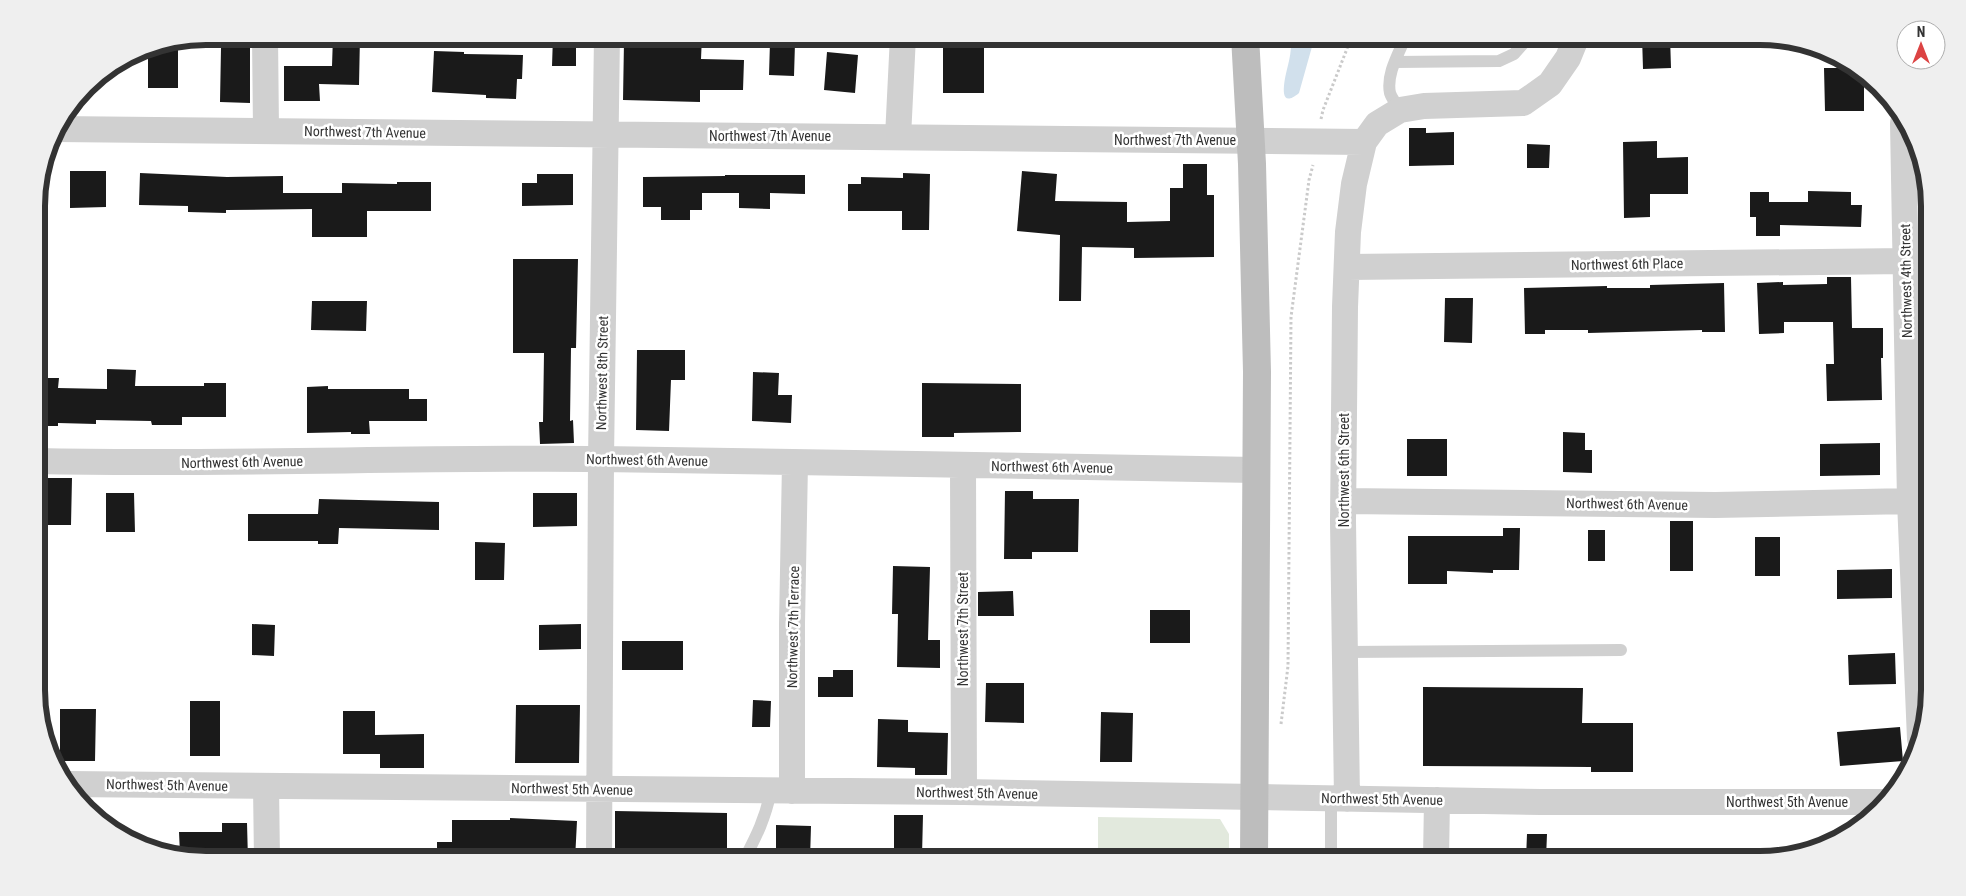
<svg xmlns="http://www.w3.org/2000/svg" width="1966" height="896" font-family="'Roboto Condensed',sans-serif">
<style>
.green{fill:#e2e9dd}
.water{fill:#d1e0ec}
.building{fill:#1a1a1a}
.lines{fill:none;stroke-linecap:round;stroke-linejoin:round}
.path{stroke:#cacaca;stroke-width:3;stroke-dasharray:2.5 2.5;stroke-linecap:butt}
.lane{stroke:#d0d0d0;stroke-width:12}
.street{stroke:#d0d0d0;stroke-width:26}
.secondary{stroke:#bdbdbd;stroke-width:28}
.labels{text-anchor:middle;stroke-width:5;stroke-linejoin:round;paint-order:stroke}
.street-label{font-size:14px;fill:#333;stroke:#fff}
.rim{fill:none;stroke:#333;stroke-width:6}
</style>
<rect width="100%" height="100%" fill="#fff"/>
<path class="green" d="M 1098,817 L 1220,819 L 1229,834 L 1229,860 L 1098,860 Z"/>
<path class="water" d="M 1292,36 L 1315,36 L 1299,93 C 1274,114 1287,70 1289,61 C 1291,53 1291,44 1292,36 Z"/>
<path class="building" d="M 333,36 L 360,36 L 359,85 L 319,84 L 320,101 L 284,101 L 284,66 L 332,66 Z
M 553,36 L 576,36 L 576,66 L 552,66 Z
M 673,36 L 702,36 L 701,59 L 744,60 L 743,90 L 700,90 L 700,102 L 623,100 L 624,41 L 673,42 Z
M 943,36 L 984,36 L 984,93 L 943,93 Z
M 1642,36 L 1670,36 L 1671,68 L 1643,69 Z
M 178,42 L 178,88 L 148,88 L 148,48 Z
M 770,42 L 795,43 L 794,76 L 769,75 Z
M 221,48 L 250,48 L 250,103 L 220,102 Z
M 434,51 L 464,52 L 464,54 L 523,55 L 522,79 L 517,79 L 516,99 L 486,98 L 486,95 L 432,92 Z
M 827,52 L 858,55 L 855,93 L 824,90 Z
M 1824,68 L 1850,68 L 1864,79 L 1864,111 L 1825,111 Z
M 1409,128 L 1426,128 L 1426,133 L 1454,132 L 1454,165 L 1409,166 Z
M 1657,141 L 1657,158 L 1688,157 L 1688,194 L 1650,194 L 1650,217 L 1624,218 L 1623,142 Z
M 1527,144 L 1550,145 L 1549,168 L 1527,168 Z
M 1183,164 L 1207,164 L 1207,195 L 1214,195 L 1214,257 L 1134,258 L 1134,248 L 1082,247 L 1081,301 L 1059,301 L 1060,235 L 1017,231 L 1022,171 L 1057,174 L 1055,201 L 1127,202 L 1127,222 L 1170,221 L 1170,188 L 1183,188 Z
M 70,171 L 106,171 L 106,207 L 70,208 Z
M 140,173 L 227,177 L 283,176 L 283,193 L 342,193 L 342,183 L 397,184 L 397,182 L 431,182 L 431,211 L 367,211 L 367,237 L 312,237 L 312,209 L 226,210 L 226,213 L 188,212 L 188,206 L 139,205 Z
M 903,173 L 930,174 L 929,230 L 902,230 L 902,211 L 848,211 L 848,184 L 861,184 L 861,177 L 903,178 Z
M 537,174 L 573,174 L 573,205 L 522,206 L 522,183 L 537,183 Z
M 725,175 L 805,175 L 805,194 L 770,193 L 770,209 L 739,208 L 739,193 L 702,193 L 702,210 L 690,210 L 690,220 L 661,220 L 661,207 L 643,207 L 643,177 L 725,176 Z
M 1808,191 L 1851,192 L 1851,205 L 1862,205 L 1861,227 L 1780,225 L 1780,236 L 1756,236 L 1756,217 L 1750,217 L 1750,192 L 1769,192 L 1769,202 L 1808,202 Z
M 513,259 L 578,259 L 576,348 L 571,348 L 570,421 L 573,420 L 574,443 L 540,444 L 539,422 L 543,422 L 544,353 L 513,353 Z
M 1827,277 L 1851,277 L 1852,328 L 1883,328 L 1883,358 L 1881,358 L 1882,400 L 1827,401 L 1826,364 L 1834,364 L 1833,322 L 1784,322 L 1784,333 L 1759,334 L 1757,283 L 1783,282 L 1783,285 L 1827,284 Z
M 1724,283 L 1725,332 L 1702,332 L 1702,330 L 1588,333 L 1588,330 L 1545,330 L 1545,334 L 1525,334 L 1524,288 L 1607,286 L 1607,288 L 1650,288 L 1650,285 Z
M 1445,298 L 1473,298 L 1472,343 L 1444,342 Z
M 312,301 L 367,301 L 366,331 L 311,330 Z
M 637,350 L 685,350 L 685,380 L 671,380 L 669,431 L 636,430 Z
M 107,369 L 136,370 L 135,386 L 204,386 L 204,383 L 226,383 L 226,417 L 182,417 L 182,425 L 152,425 L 151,421 L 96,420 L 96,424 L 58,423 L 58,426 L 37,426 L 37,378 L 59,378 L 58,388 L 107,389 Z
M 753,372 L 779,373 L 778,395 L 792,395 L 791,423 L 752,421 Z
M 922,383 L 1021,384 L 1021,432 L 954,433 L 954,437 L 922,437 Z
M 328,386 L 328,389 L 409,389 L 409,399 L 427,399 L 427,421 L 369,421 L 370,434 L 351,434 L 351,432 L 307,433 L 307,387 Z
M 1563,432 L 1585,433 L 1585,450 L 1592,450 L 1592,473 L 1563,472 Z
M 1407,439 L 1447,439 L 1447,476 L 1407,476 Z
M 1880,443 L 1880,475 L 1820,476 L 1820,444 Z
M 43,478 L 72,478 L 71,525 L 42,525 Z
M 1005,491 L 1033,491 L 1033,499 L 1079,499 L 1078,552 L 1032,552 L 1032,559 L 1004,559 Z
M 106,493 L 134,493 L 135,532 L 106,532 Z
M 533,493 L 577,493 L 577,526 L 533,527 Z
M 319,499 L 439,502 L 439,530 L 339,528 L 338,544 L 318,544 L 318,541 L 248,541 L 248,514 L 318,514 Z
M 1670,521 L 1693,521 L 1693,571 L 1670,571 Z
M 1503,528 L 1520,528 L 1519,570 L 1493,570 L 1493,573 L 1447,571 L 1447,584 L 1408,584 L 1408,536 L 1503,536 Z
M 1588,530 L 1605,530 L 1605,561 L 1588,561 Z
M 1755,537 L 1780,537 L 1780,576 L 1755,576 Z
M 475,542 L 505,543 L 504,580 L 475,580 Z
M 893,566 L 930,567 L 928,640 L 940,640 L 940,668 L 897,667 L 898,614 L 892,614 Z
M 1892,569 L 1892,598 L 1837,599 L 1837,570 Z
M 1013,591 L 1014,616 L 978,616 L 978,592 Z
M 1150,610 L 1190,610 L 1190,643 L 1150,643 Z
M 252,624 L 275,625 L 274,656 L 252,655 Z
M 581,624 L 581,649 L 539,650 L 539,625 Z
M 622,641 L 683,641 L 683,670 L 622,670 Z
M 1895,653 L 1896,684 L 1849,685 L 1848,655 Z
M 833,670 L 853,670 L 853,697 L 818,697 L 818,677 L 833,677 Z
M 986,683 L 1024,683 L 1024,723 L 985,722 Z
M 1423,687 L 1583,688 L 1582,723 L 1633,723 L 1633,772 L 1591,772 L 1591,767 L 1423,766 Z
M 753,700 L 771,701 L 770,727 L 752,727 Z
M 190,701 L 220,701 L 220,756 L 190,756 Z
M 516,705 L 580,705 L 579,763 L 515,763 Z
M 60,709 L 96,709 L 95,761 L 60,761 Z
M 343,711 L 375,711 L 375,735 L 424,734 L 424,768 L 380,768 L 380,754 L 343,754 Z
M 1101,712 L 1133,713 L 1132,762 L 1100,762 Z
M 878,719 L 908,720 L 908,732 L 948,733 L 947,775 L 915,775 L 915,768 L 877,767 Z
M 1900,727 L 1903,761 L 1840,766 L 1837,732 Z
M 615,811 L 727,813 L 727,857 L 706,857 L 706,860 L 615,860 Z
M 894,815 L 923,815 L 922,856 L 894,856 Z
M 510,818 L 577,821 L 575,860 L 484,858 L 484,860 L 437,860 L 437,842 L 452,842 L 452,820 L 510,820 Z
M 222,823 L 247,823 L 248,860 L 206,860 L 180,854 L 179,832 L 222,832 Z
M 776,825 L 811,826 L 810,860 L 776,860 Z
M 1527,834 L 1547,834 L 1546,859 L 1526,859 Z"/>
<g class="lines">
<path class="path" d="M 1321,119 L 1323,110 L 1352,36
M 1281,724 L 1288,666 L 1291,317 L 1309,180 L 1313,165"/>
<path class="lane" d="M 1395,62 L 1499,61 L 1514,54 L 1530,36
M 1400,110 C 1397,105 1392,99 1390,93 C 1386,74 1399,53 1406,36
M 1345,652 L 1621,650
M 1331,859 L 1331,799
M 744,860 C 757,835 765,819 771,791"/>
<path class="street" d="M 265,36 L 266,130
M 1903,123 L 1910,501 L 1920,739
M 56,129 L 1364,142
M 898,137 L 903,36
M 1348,267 L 1906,261
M 37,461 C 225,465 413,457 601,459 C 819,461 1038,467 1256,470
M 963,465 L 964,792
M 1344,501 L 1715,505 L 1910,501
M 67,784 L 964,792 L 1541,802 L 1887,802
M 266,786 L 267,860
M 792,791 L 792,624 L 795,463
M 1347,799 L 1343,521 L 1345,307 L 1348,232 L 1354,184 L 1364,142 L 1377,124 L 1400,110 L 1424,106 L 1523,103 L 1550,84 L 1568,58 L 1577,36
M 1436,859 L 1437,800
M 599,860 L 601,459 L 607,36"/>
<path class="secondary" d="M 1245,36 L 1252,164 L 1257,372 L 1254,860"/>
</g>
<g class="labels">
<g class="street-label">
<text transform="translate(365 132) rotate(1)" y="5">Northwest 7th Avenue</text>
<text x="770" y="141">Northwest 7th Avenue</text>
<text x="1175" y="145">Northwest 7th Avenue</text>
<text transform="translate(1627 264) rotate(-1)" y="5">Northwest 6th Place</text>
<text transform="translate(1906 281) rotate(-91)" y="5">Northwest 4th Street</text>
<text transform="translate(602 373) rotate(-89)" y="5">Northwest 8th Street</text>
<text transform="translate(647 460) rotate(1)" y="5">Northwest 6th Avenue</text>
<text transform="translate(242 462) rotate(-1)" y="5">Northwest 6th Avenue</text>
<text transform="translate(1052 467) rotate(1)" y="5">Northwest 6th Avenue</text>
<text transform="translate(1344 470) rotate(-90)" y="5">Northwest 6th Street</text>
<text transform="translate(1627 504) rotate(1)" y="5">Northwest 6th Avenue</text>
<text transform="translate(793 627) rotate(-89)" y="5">Northwest 7th Terrace</text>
<text transform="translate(963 629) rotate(-90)" y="5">Northwest 7th Street</text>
<text transform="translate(167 785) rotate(1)" y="5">Northwest 5th Avenue</text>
<text transform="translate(572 789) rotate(1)" y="5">Northwest 5th Avenue</text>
<text transform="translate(977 793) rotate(1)" y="5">Northwest 5th Avenue</text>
<text transform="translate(1382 799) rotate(1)" y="5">Northwest 5th Avenue</text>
<text x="1787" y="807">Northwest 5th Avenue</text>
</g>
</g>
<path d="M0 0H1966V896H0ZM206 45H1760A161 161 0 0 1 1921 206V690A161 161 0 0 1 1760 851H206A161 161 0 0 1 45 690V206A161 161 0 0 1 206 45Z" fill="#efefef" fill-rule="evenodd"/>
<path class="rim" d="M206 45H1760A161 161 0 0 1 1921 206V690A161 161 0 0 1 1760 851H206A161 161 0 0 1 45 690V206A161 161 0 0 1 206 45Z"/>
<g transform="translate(1921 45)"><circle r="24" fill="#ffffff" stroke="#adadad"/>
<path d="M0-4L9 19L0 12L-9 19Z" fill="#dc4343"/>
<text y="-8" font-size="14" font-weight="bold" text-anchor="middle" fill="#333333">N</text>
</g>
</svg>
